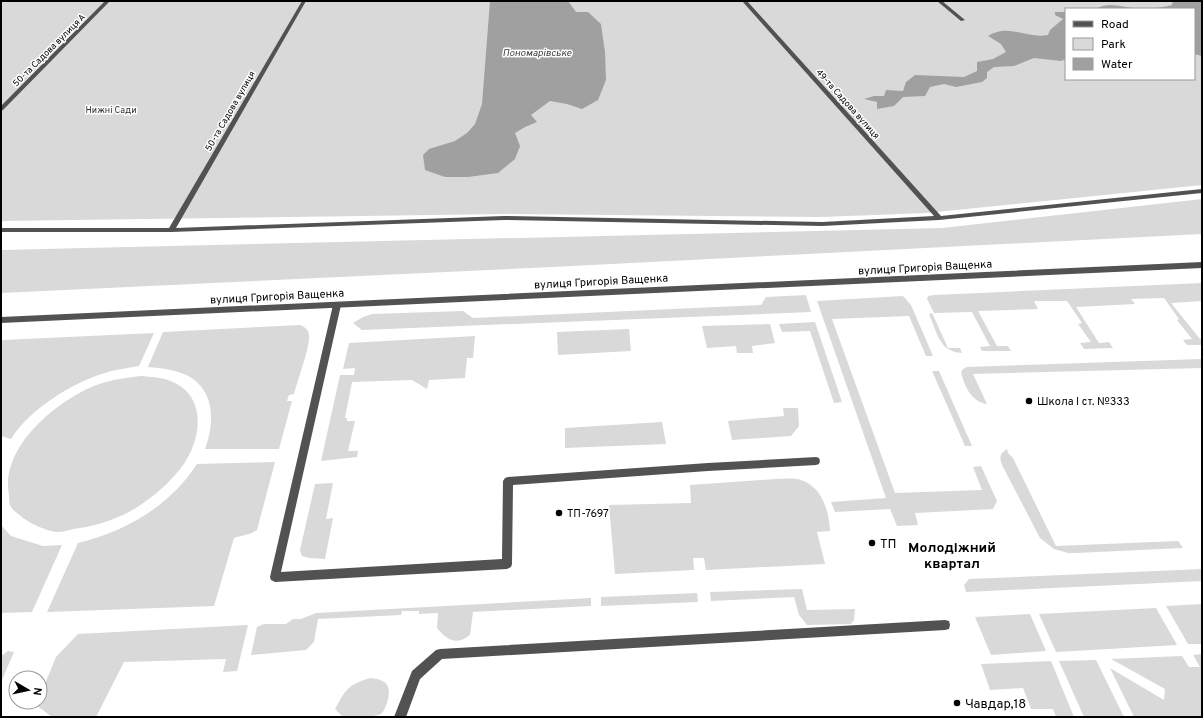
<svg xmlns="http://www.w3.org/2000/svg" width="1203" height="718" font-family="Overpass,sans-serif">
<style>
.green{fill:#d9d9d9;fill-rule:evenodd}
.water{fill:#a0a0a0}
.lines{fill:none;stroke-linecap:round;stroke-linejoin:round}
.service{fill:#525252;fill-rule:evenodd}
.minor{fill:#525252;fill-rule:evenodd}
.poi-dot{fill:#000;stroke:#fff;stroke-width:1.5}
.labels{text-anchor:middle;stroke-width:3;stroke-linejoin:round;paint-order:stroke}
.far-street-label{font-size:9px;fill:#000;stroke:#fff}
.far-park-label{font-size:9px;fill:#303030;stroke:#fff}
.far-water-label{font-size:10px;font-style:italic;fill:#414141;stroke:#fff}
.street-label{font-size:11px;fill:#000;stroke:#fff}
.poi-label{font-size:11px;fill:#000;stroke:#fff;text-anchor:start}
.near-poi-label{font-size:13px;fill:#000;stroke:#fff;text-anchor:start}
.near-neighbourhood-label{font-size:14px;font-weight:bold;fill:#000;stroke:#fff}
</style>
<rect width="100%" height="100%" fill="#fff"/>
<path class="green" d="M 1,1 L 1202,1 L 1202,185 L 927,213 L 821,217 L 505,214 L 1,221 ZM 1066,9 L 1194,9 L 1194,79 L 1066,79 Z
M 1202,199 L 1202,234 L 552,267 L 1,293 L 1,250 L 942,228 Z
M 1202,283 L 1202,301 L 1171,303 L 1200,339 L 1202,339 L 1202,345 L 1187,345 L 1183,340 L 1192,339 L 1177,320 L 1179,319 L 1164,298 L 1131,299 L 1135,304 L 1076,307 L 1099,343 L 1109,342 L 1113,348 L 1084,349 L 1080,343 L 1091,342 L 1078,324 L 1082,323 L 1067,301 L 1034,301 L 1038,309 L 978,311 L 997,346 L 1008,346 L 1011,351 L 982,351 L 980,347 L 990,346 L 972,312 L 934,313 L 927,299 L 928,296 L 934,295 Z
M 806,295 L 811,312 L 362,330 L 353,323 L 363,317 L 372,314 L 463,311 L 473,318 L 761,305 L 766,297 Z
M 903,296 L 911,305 L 933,356 L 926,356 L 909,316 L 832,319 L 895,493 L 982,490 L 973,467 L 981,466 L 997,501 L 993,509 L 915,513 L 918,525 L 897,526 L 890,509 L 835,512 L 831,502 L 886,498 L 817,301 Z
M 932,313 L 948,348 L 960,348 L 962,353 C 939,352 937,332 929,314 Z
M 815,322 L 842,402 L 834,403 L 810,331 L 782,332 L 779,324 Z
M 770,324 L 775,343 L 752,346 L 753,353 L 737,353 L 736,346 L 707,348 L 702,326 Z
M 300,325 C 305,327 309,330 309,336 C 310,347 297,382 294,394 L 289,395 L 287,401 L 292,401 L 279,449 L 205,449 C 214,425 216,393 190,377 C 178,370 162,368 148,367 L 163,332 Z
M 629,329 L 631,351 L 558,355 L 557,332 Z
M 154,333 L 139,366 C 129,368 118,369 108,372 C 75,381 29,409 11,439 L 1,436 L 1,343 L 3,340 Z
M 475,336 L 473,358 L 467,358 L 465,378 L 429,380 L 427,389 L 412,380 L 352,382 L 345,418 L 347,418 L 347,421 L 355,421 L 348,451 L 358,451 L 357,457 L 321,461 L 340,375 L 354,375 L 355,368 L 343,369 L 349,343 Z
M 1202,359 L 1202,368 L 973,374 L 987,404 C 971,402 964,385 961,372 L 963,369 L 967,367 Z
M 932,371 L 939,371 L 972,446 L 965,446 Z
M 141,376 C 150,377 160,377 168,380 C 212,395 201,448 175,475 C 162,490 143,505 125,514 C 108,522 91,527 73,529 C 68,530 63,532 58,532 C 48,532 29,523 22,517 C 19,514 13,511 11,507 C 9,504 9,498 9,495 C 0,448 55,402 94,386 C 108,380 125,378 141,376 Z
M 783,408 L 798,408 L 799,426 L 791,436 L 732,440 L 728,421 L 784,416 Z
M 662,422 L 666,444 L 565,448 L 565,428 Z
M 1007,449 L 1008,453 L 1013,458 L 1056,546 L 1178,541 L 1183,548 L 1076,553 L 1068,553 L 1054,549 L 1040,538 L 1002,465 C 999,456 1000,454 1007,449 Z
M 275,462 L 257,530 L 252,533 L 234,538 L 214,606 L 47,612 L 78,543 C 126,531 169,507 197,464 Z
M 775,479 C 782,479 790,478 797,479 C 821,484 829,509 830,531 L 817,532 L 825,564 L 706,570 L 704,558 L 693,558 L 694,570 L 615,574 L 609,505 L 691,503 L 690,485 Z
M 333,483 L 326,519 L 333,518 L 325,559 L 309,558 L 302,556 L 300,550 L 315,484 Z
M 1,525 L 11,536 L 43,546 L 62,545 L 32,612 L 1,613 Z
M 1202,569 L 1202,581 L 966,592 L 964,585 L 969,579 Z
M 802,589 L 807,610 L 855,609 L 854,620 L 851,624 L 807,625 L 799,615 L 794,597 L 711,601 L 710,592 Z
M 697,593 L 698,602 L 601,606 L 601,597 Z
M 591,598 L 591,606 L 473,612 L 470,635 C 456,646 447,640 437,628 L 438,613 L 419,614 L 419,611 L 402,611 L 401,615 L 318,619 L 314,642 L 306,650 L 251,655 L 257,627 L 264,624 L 286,624 L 293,619 L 301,619 L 316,613 Z
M 1202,604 L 1202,644 L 1188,644 L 1166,606 Z
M 1156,608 L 1177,645 L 1056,652 L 1039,614 Z
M 1030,614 L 1046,651 L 991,655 L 975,617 Z
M 248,625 L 237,671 L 223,672 L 226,659 L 124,662 L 96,717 L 52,717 L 36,705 L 38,702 L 40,702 L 40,696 L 56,657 L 78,634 Z
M 8,651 L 14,652 L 1,682 L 1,656 Z
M 1202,654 L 1202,717 L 1134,717 L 1110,668 L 1164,700 L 1165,689 L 1111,659 L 1182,656 L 1189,667 L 1200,667 L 1193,655 Z
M 1096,660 L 1124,717 L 1084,717 L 1059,661 Z
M 1051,661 L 1074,717 L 1056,717 L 1053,709 L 1031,709 L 1023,688 L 990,690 L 981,664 Z
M 370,678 C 387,679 392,686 387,703 C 386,706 384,711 381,714 C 371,718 354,717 343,717 L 335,709 C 346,689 348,685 370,678 Z"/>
<path class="water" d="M 490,1 L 568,1 L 576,12 L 588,12 L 601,24 L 605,52 L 606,80 L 598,100 L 582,109 L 567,104 L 550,101 L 531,115 L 537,122 L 525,127 L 515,133 L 520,146 L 515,159 L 498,173 L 468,177 L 445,177 L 425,170 L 423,155 L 429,149 L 455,141 L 467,133 L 475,124 L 482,104 Z
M 1173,1 L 1202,1 L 1202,56 L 1194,54 L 1194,9 L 1099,9 L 1097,8 C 1111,1 1123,8 1138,8 C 1149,9 1162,8 1172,5 Z
M 1055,12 L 1066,12 L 1066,59 L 1061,61 L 1034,58 L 1014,66 L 994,67 L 987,72 L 987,78 L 982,82 L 956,87 L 944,84 L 930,87 L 925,96 L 903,97 L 894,106 L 877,109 L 877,102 L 864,99 L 874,96 L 884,96 L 886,90 L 903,91 L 906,82 L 915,75 L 964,77 L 977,71 L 977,62 L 993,59 L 1006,52 L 1001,44 L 988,36 C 1008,23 1027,39 1048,35 L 1050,30 L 1063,19 L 1055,15 Z"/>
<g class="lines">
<path class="service" d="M 337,302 L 341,305 L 281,572 L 502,559 L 503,481 L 505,478 L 508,477 L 708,463 L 816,457 L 819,458 L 820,461 L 819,464 L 816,465 L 708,471 L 513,485 L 512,564 L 511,567 L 507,569 L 275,582 L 271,580 L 270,577 L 333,305 Z
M 945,620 L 949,621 L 950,625 L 949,629 L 945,630 L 442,659 L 420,679 L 406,717 L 394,717 L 412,671 L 436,650 L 440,649 Z"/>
<path class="minor" d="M 105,1 L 110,1 L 3,110 L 1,111 L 1,106 Z
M 302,1 L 306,1 L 176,228 L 504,216 L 822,222 L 934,216 L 742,1 L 747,1 L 941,216 L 1202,189 L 1202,193 L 939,220 L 822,226 L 504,220 L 171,232 L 1,232 L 1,228 L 169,228 Z
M 937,1 L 942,1 L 965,20 L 961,21 Z
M 1202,262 L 1202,268 L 1,323 L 1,317 Z"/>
</g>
<g class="poi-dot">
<circle cx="1029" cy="401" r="4"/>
<circle cx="559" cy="513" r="4"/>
<circle cx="872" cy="543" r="4"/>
<circle cx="957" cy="703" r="4"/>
</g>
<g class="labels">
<g class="far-street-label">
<text transform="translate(49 50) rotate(-45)" y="3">50-та Садова вулиця А</text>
<text transform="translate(848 104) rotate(48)" y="3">49-та Садова вулиця</text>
<text transform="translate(230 111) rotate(-60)" y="3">50-та Садова вулиця</text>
</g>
<g class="far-park-label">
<text x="111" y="113">Нижні Сади</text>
</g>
<g class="far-water-label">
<text x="537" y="56">Пономарівське</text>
</g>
<g class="street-label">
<text transform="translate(925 267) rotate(-3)" y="4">вулиця Григорія Ващенка</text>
<text transform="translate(601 281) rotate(-3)" y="4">вулиця Григорія Ващенка</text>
<text transform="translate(277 296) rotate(-3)" y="4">вулиця Григорія Ващенка</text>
</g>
<g class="poi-label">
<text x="1037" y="405">Школа І ст. №333</text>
<text x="567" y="517">ТП-7697</text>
</g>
<g class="near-poi-label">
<text x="880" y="548">ТП</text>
<text x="965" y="708">Чавдар,18</text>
</g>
<g class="near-neighbourhood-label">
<text x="952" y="552">Молодіжний<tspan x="952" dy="16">квартал</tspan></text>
</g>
</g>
<rect width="1203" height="718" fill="none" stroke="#000000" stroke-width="4"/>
<rect x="1065" y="8" width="130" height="72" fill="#ffffff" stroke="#999999"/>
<rect x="1073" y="21" width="20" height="6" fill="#525252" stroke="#999999"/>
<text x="1101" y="28" font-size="12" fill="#000000">Road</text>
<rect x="1073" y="38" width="20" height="12" fill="#d9d9d9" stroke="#999999"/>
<text x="1101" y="48" font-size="12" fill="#000000">Park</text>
<rect x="1073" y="58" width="20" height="12" fill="#a0a0a0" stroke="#999999"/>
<text x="1101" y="68" font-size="12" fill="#000000">Water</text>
<g transform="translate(28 690) rotate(99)"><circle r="19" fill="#ffffff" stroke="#999999"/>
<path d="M0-3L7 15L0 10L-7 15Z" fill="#000000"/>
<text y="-6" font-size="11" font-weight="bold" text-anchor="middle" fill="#000000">N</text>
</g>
</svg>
